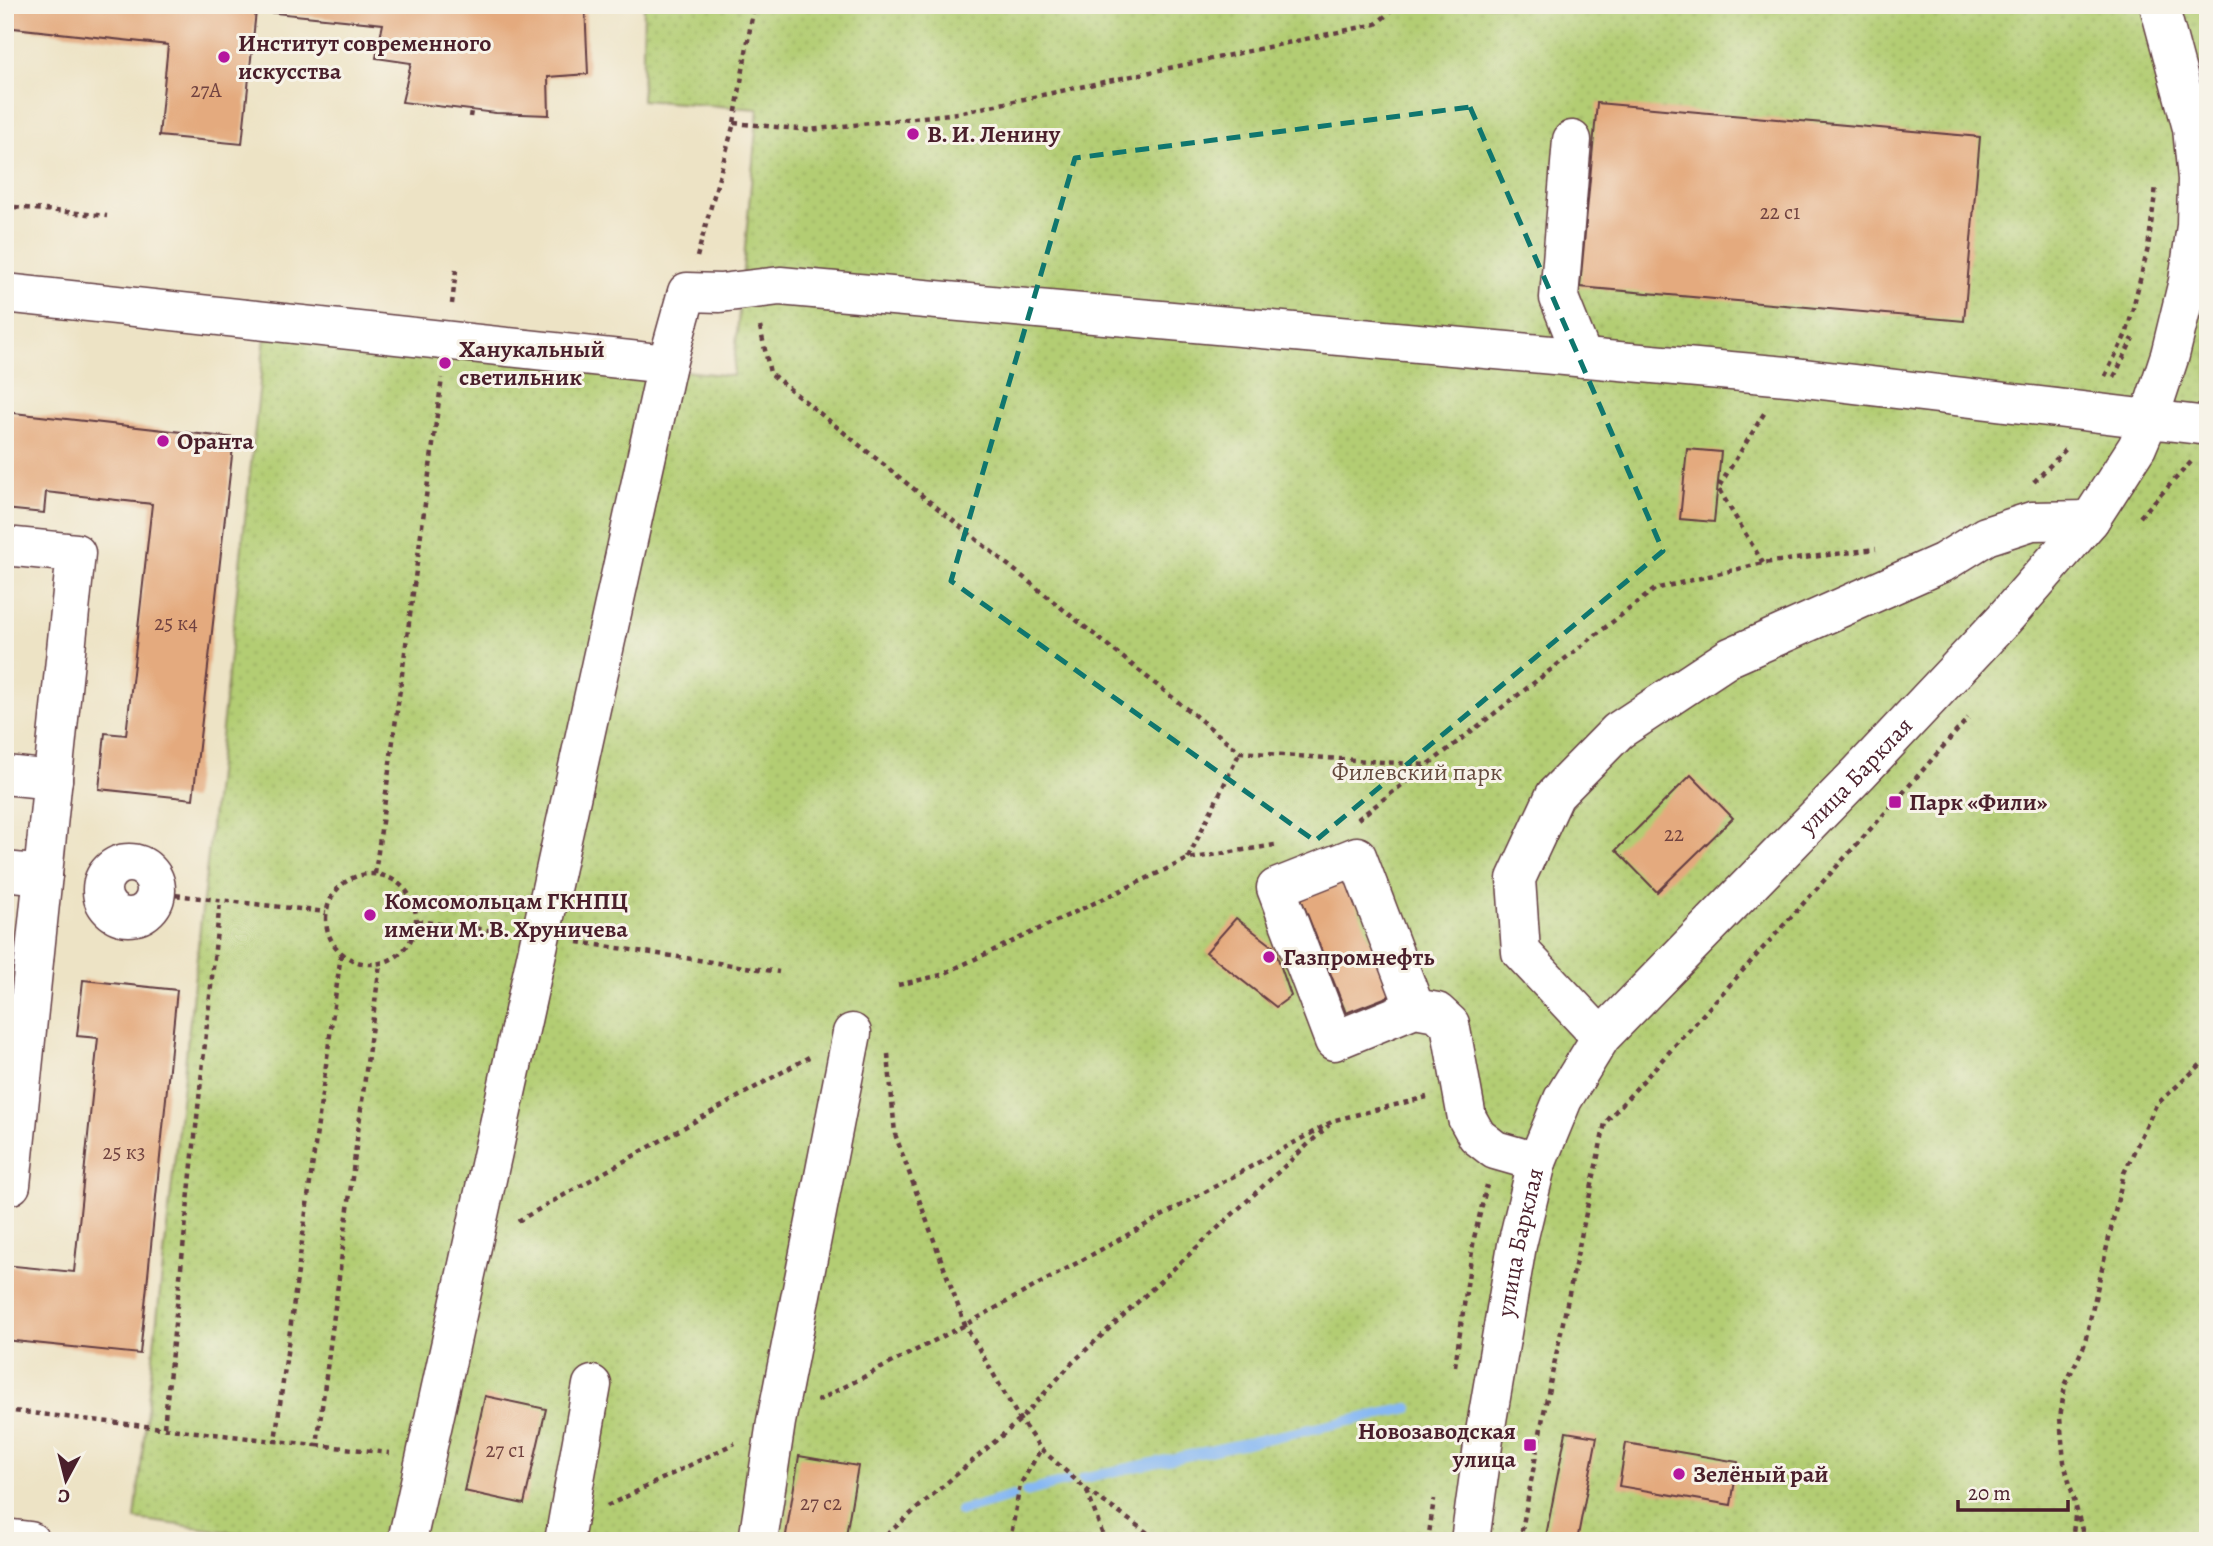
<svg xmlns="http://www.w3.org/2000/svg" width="2213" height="1546" font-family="Alegreya,serif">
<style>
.park{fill:url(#park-dots);stroke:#7e764f;stroke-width:2}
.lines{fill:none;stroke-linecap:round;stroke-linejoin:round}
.stream{stroke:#86b8f3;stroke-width:10}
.building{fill:#e4aa7e}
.minor-casing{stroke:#623c42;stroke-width:41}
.path{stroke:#623c42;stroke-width:4.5;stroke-dasharray:5 5;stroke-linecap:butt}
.minor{stroke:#fff;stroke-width:38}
.marked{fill:none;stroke:#0f766e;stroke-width:5;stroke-dasharray:14 9;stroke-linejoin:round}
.poi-dot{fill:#b5179e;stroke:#f7f3e8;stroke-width:2.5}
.labels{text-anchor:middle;stroke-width:6;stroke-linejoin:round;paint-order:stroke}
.number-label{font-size:21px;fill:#704240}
.poi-label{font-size:24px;font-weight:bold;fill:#4a1f2b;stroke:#f7f3e8;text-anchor:start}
.park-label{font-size:24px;fill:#644a3d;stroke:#f7f3e8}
.street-label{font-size:24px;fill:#4a1f2b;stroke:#f7f3e8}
</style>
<defs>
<pattern id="park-dots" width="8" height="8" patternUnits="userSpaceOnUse" patternTransform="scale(1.75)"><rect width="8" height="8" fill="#b3cd73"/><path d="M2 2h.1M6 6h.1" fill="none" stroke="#9bb064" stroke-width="1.8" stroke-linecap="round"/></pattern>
</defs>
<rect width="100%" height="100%" fill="#f7f3e8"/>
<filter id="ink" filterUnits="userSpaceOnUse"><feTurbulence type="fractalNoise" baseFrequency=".0143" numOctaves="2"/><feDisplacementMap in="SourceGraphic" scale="14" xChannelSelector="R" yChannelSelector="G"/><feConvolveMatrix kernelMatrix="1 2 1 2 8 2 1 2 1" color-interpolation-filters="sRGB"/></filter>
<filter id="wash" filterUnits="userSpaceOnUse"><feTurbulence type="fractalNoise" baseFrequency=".00686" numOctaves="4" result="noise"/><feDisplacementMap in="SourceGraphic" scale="28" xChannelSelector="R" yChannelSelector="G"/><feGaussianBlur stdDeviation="1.57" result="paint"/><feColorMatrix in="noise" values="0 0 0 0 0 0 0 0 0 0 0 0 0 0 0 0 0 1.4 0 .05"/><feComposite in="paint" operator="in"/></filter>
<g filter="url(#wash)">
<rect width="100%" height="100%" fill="#ede3c5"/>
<path class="park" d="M 644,5 L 2208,5 L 2208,1541 L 297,1541 L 135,1519 L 266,328 L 733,376 L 758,109 L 642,100 Z"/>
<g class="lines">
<path class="stream" d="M 1083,1478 L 1409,1408
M 1026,1492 L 1068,1481
M 960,1511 L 1013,1496"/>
</g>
<g id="blocks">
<path class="building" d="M 5,5 L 585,5 L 588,74 L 548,77 L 549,115 L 496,113 L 402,102 L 411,63 L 376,58 L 383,24 L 256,11 L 242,144 L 159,136 L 168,45 L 5,27 Z
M 1597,103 L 1980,137 L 1964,321 L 1580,287 Z
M 5,412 L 234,438 L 193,799 L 99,789 L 105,733 L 126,735 L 152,504 L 46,492 L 44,513 L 5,509 Z
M 1687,449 L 1721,452 L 1714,522 L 1680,519 Z
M 1691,775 L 1733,818 L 1657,892 L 1616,850 Z
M 1345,875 L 1392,995 L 1346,1013 L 1299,893 Z
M 1236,918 L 1274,947 L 1291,996 L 1276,1007 L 1206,952 Z
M 83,980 L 177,990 L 140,1354 L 5,1340 L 5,1265 L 74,1272 L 98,1038 L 77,1036 Z
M 485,1396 L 546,1409 L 524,1504 L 464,1491 Z
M 1566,1432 L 1597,1437 L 1577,1541 L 1545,1541 Z
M 1626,1443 L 1738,1462 L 1731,1505 L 1619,1486 Z
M 799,1456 L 858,1466 L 845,1541 L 785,1541 Z"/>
</g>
</g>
<g filter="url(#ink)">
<use href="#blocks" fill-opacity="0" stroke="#623c42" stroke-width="2"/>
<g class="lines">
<g class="minor-casing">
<g id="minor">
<path d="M 1572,140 L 1559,298 L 1583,358"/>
<path d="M 5,293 L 667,364"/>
<path d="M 5,546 L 76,553 L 11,1185 L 5,1185"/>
<path d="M 5,775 L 53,780"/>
<circle cx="129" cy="890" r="27"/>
<path d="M 5,871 L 43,875"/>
<path d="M 1415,1008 L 1357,856 L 1276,888 L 1334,1041 L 1415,1008 L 1437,1012 L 1450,1024 L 1467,1118 L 1477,1136 L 1495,1150 L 1537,1162"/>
<path d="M 1601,1037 L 1521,952 L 1516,879 L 1555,795 L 1618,731 L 1730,657 L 1944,562 L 1986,536 L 2032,521 L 2090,520"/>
<path d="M 5,1538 L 30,1541"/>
<path d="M 407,1541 L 667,364 L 687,292 L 720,293 L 780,286 L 1787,376 L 2208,426"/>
<path d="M 564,1541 L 592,1385"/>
<path d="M 758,1541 L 776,1422 L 852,1033"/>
<path id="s1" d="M 1470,1541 L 1484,1438 L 1517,1245 L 1537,1162 L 1563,1099 L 1601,1037 L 1859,773 L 2004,619 L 2090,520 L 2137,447 L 2149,419 L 2170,355 L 2188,281 L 2196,226 L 2197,179 L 2192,128 L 2159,5"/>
</g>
</g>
<path class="path" d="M 470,117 L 471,111
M 734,123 L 809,130 L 958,113 L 1376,24 L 1398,5
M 5,206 L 107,216
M 697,257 L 734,123 L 754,5
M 452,304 L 456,270
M 760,327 L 770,373 L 1240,752 L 1426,765
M 2105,376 L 2127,332 L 2148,248 L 2156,186
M 2114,377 L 2133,338
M 2034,482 L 2067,448
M 2140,517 L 2191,462
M 1763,563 L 1718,488 L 1765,412
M 1358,819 L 1655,589 L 1763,563 L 1876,549
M 1188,858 L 1240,752
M 375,874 L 442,378
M326 919a45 45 0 1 1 90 0a45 45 0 1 1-90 0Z
M 156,893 L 326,912
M 417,921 L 503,932
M 578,942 L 779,972
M 341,954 L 275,1441 L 317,1445 L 380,964
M 898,985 L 941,975 L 1188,859 L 1275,845
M 888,1054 L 895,1134 L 965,1325 L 1020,1420 L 1041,1449 L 1087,1490 L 1159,1541
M 518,1221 L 809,1057
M 1455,1366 L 1474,1238 L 1487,1185
M 817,1401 L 965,1325 L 1335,1120 L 1427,1097
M 5,1410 L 275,1441
M 164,1427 L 220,902
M 317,1445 L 389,1453
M 1087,1491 L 1105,1541
M 607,1506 L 735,1443
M 347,1541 L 348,1537 L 371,1540
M 879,1541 L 1020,1420 L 1073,1362 L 1329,1125
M 1010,1541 L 1020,1485 L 1041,1449
M 1428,1541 L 1434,1499
M 1520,1541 L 1543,1417 L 1605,1123 L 1895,802 L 1968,718
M 2072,1541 L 2076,1508
M 2085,1541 L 2064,1462 L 2060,1418 L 2065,1385 L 2084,1346 L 2124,1173 L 2156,1105 L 2208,1058"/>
<use href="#minor" class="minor"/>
</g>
</g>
<path class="marked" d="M 1470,107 L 1663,551 L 1315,841 L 951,581 L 1075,158 Z"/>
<g class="poi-dot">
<circle cx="224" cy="57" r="7"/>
<circle cx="913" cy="134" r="7"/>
<circle cx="445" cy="363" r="7"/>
<circle cx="163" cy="441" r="7"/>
<rect x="1888" y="795" width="14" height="14" rx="3.5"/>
<circle cx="370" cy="915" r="7"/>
<circle cx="1269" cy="957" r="7"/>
<rect x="1523" y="1438" width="14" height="14" rx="3.5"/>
<circle cx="1679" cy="1474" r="7"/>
</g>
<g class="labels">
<g class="number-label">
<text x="206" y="97">27А</text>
<text x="1780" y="219">22 с1</text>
<text x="176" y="630">25 к4</text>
<text x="1674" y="841">22</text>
<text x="124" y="1159">25 к3</text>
<text x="505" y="1457">27 с1</text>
<text x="821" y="1510">27 с2</text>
</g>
<g class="poi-label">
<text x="238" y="51">Институт современного<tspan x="238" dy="28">искусства</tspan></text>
<text x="927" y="142">В. И. Ленину</text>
<text x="459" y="357">Ханукальный<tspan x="459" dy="28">светильник</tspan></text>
<text x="177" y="449">Оранта</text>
<text x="1909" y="810">Парк «Фили»</text>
<text x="384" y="909">Комсомольцам ГКНПЦ<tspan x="384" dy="28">имени М. В. Хруничева</tspan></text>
<text x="1283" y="965">Газпромнефть</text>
<text x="1516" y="1439" text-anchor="end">Новозаводская<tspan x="1516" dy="28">улица</tspan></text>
<text x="1693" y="1482">Зелёный рай</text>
</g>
<g class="park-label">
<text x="1417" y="780">Филевский парк</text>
</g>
<g class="street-label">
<text dy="8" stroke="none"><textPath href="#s1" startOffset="891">улица Барклая</textPath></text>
<text dy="8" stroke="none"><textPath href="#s1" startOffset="303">улица Барклая</textPath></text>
</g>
</g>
<rect width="2213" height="1546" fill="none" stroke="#f7f3e8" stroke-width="28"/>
<g transform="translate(66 1480) rotate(187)" stroke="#f7f3e8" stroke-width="5" paint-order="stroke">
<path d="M0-5L12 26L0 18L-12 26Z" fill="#4a1f2b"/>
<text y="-10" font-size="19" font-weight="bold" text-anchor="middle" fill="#4a1f2b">С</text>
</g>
<path d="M1958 1500v10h110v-10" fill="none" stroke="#4a1f2b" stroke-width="3.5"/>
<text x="1968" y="1500" font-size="21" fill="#4a1f2b" stroke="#f7f3e8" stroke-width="5" paint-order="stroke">20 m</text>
</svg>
